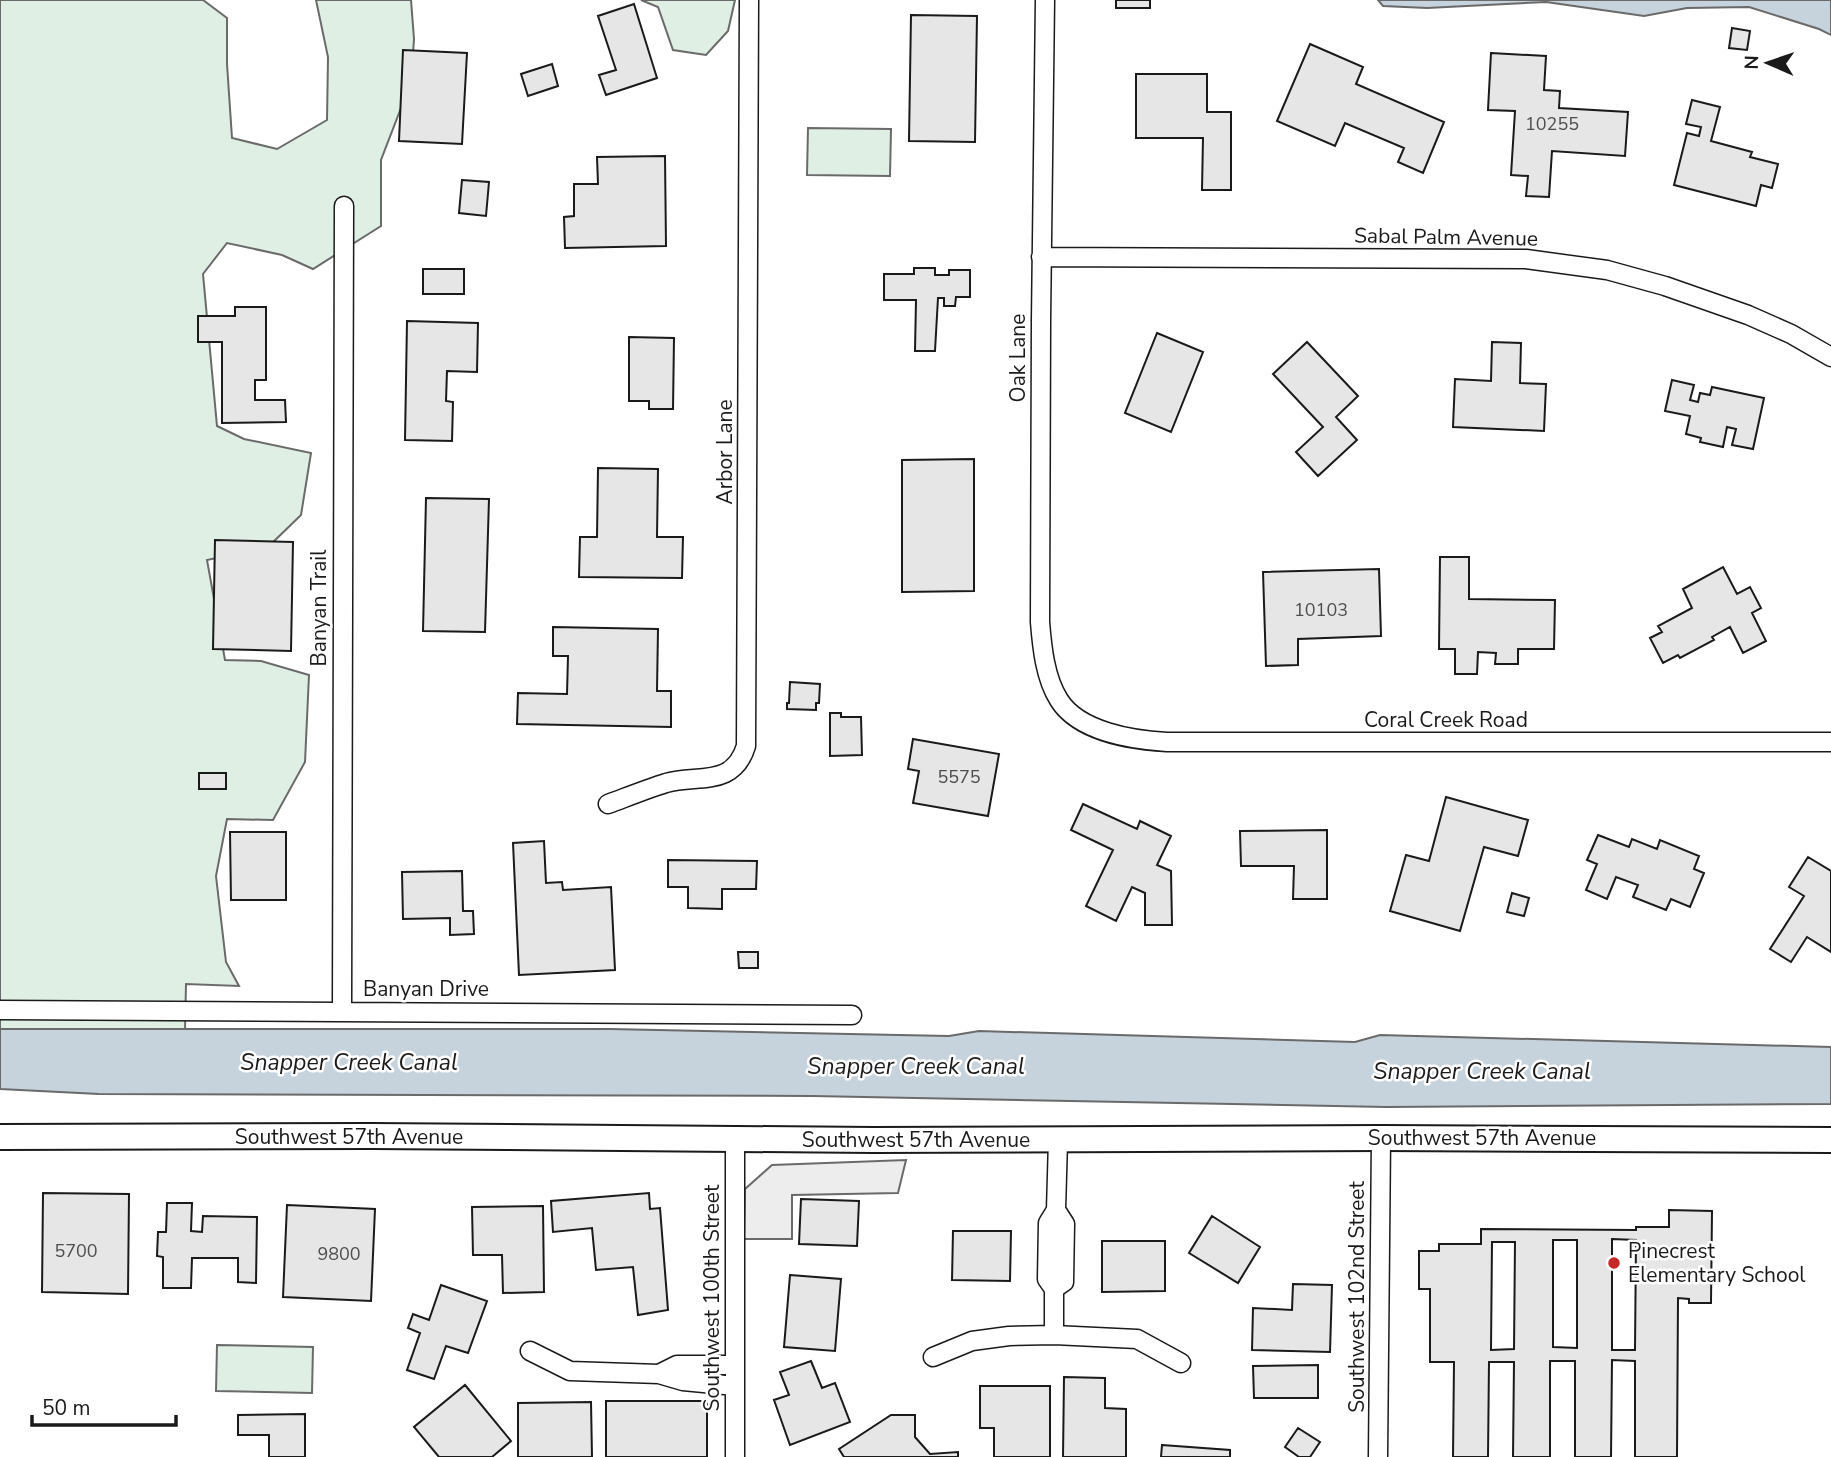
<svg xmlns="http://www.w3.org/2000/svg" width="1831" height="1457" font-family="'Nunito Sans',sans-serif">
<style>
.green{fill:#e0efe3;stroke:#6a6a6a;stroke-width:2}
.parking{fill:#ededed;stroke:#6a6a6a;stroke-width:2}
.water{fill:#c6d2dc;stroke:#6a6a6a;stroke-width:2}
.building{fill:#e6e6e6;stroke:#1a1a1a;stroke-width:2;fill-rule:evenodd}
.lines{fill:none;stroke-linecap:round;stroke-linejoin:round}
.minor-casing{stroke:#1a1a1a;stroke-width:21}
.secondary-casing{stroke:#1a1a1a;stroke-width:28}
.minor{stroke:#fff;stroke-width:18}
.secondary{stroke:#fff;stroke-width:24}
.poi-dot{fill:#c62828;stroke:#fff;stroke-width:2.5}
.labels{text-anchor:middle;stroke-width:5;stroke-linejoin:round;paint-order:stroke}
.number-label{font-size:18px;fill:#4d4d4d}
.street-label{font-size:21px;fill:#1a1a1a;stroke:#fff}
.poi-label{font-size:21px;fill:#1a1a1a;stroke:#fff;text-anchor:start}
.water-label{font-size:23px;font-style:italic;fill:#1a1a1a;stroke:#fff}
</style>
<rect width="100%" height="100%" fill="#fff"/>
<path class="green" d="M 0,0 L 203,0 L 227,18 L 227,64 L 232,138 L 277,149 L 327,120 L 328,57 L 316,0 L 411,0 L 414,39 L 411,82 L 381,160 L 381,226 L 313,269 L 282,255 L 227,243 L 203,274 L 217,426 L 244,439 L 311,453 L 301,515 L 268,547 L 207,560 L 225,660 L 261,661 L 309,675 L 305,762 L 273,820 L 227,819 L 216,876 L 226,962 L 239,986 L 186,984 L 185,1031 L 0,1029 Z
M 641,0 L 735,0 L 728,31 L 706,55 L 673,50 L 658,7 Z
M 808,128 L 891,129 L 890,176 L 807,175 Z
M 217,1345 L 313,1347 L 312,1393 L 216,1391 Z"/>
<path class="parking" d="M 906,1160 L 898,1193 L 792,1195 L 792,1239 L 744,1239 L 745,1189 L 772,1165 Z"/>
<path class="water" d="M 1378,0 L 1831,0 L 1831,35 L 1819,29 L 1749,7 L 1687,8 L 1644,16 L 1546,2 L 1427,8 L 1383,6 Z
M 0,1029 L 610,1029 L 949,1036 L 979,1031 L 1355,1042 L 1380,1035 L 1831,1047 L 1831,1104 L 1386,1107 L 812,1096 L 99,1094 L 0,1089 Z"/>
<path class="building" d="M 1116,0 L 1150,0 L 1150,8 L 1116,8 Z
M 634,4 L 657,78 L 606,95 L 599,75 L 616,70 L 598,16 Z
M 911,15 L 977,16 L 975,142 L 909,141 Z
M 1732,28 L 1750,31 L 1747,50 L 1729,48 Z
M 1310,44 L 1363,67 L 1356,84 L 1444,122 L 1423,173 L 1398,162 L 1404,148 L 1345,123 L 1335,146 L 1277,121 Z
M 403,50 L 467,53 L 462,144 L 399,141 Z
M 1491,53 L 1546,56 L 1544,90 L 1560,91 L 1559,108 L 1628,112 L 1625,156 L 1552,151 L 1549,197 L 1526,196 L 1528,176 L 1511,175 L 1515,111 L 1488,110 Z
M 552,64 L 558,86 L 528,96 L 521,74 Z
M 1136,74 L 1207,74 L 1207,112 L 1231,112 L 1231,190 L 1202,190 L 1203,138 L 1136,138 Z
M 1692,100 L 1720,107 L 1711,141 L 1752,152 L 1750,157 L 1778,164 L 1772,188 L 1761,185 L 1756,206 L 1674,185 L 1687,133 L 1699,136 L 1701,127 L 1686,124 Z
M 665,156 L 666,246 L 565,248 L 564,217 L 574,216 L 574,184 L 598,184 L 597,157 Z
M 462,180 L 489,182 L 486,216 L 459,213 Z
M 914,268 L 935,268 L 935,275 L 949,275 L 949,270 L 970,270 L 970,297 L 956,297 L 955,306 L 944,306 L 944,298 L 938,298 L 935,351 L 915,351 L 916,300 L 884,300 L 884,274 L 914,274 Z
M 423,269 L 464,269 L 464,294 L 423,294 Z
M 235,307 L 266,307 L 266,380 L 255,380 L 255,400 L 285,400 L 286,422 L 222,423 L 222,342 L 198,342 L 198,316 L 235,316 Z
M 407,321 L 478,323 L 477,372 L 447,371 L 446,401 L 453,402 L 452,441 L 405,440 Z
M 1157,333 L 1203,352 L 1171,432 L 1125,413 Z
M 629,337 L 674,338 L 673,409 L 649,409 L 649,401 L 629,401 Z
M 1307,342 L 1358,396 L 1336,417 L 1357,440 L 1318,476 L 1296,452 L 1323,427 L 1273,374 Z
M 1492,342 L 1521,343 L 1520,383 L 1546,384 L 1544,431 L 1453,427 L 1455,379 L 1491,381 Z
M 1672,380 L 1694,385 L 1690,400 L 1698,402 L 1700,393 L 1710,395 L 1712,387 L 1764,398 L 1753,449 L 1732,445 L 1736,429 L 1727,427 L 1723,447 L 1700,442 L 1701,438 L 1686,434 L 1690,416 L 1665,411 Z
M 974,459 L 974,591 L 902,592 L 902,460 Z
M 598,468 L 658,469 L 657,537 L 683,537 L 682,578 L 579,577 L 580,537 L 597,537 Z
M 426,498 L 489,499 L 485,632 L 423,631 Z
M 215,540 L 293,542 L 291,651 L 213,649 Z
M 1440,557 L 1469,557 L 1469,599 L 1555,600 L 1554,649 L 1518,649 L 1518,664 L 1495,664 L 1496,653 L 1478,652 L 1477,674 L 1455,674 L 1455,649 L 1439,649 Z
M 1723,567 L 1737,594 L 1750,587 L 1761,608 L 1752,613 L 1766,641 L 1743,653 L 1730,627 L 1712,637 L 1714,640 L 1680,658 L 1678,655 L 1663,663 L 1650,638 L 1662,632 L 1658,626 L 1692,608 L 1683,589 Z
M 1379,569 L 1381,636 L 1298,639 L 1298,665 L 1266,666 L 1263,572 Z
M 553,627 L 658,629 L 657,691 L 671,691 L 671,727 L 517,724 L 518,693 L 567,694 L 568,656 L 553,656 Z
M 790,682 L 820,684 L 819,703 L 816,703 L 816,710 L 787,709 L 787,703 L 789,703 Z
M 830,713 L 841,713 L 841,717 L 861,717 L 862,755 L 830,756 Z
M 913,739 L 999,754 L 988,816 L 913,803 L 919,771 L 908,769 Z
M 199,773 L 226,773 L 226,789 L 199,789 Z
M 1446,797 L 1528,820 L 1518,856 L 1484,847 L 1460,931 L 1390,911 L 1406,855 L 1429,861 Z
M 1083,804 L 1137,829 L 1140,821 L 1171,836 L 1157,865 L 1171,871 L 1172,925 L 1145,925 L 1145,893 L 1132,887 L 1116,921 L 1086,906 L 1113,850 L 1071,830 Z
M 1327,830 L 1327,899 L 1293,899 L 1294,866 L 1241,866 L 1240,831 Z
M 230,832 L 286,832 L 286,900 L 231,900 Z
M 1598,835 L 1629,847 L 1632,839 L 1657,849 L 1660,840 L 1699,856 L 1694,869 L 1704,873 L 1690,907 L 1671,899 L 1666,910 L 1633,897 L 1638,885 L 1616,877 L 1607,899 L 1586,890 L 1597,864 L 1587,860 Z
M 544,841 L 546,883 L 562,882 L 563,890 L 611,887 L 615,970 L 519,975 L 513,843 Z
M 1808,857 L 1831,871 L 1831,952 L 1807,937 L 1791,962 L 1770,949 L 1804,896 L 1789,887 Z
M 668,860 L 757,861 L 756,889 L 722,889 L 722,909 L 688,908 L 688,887 L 668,887 Z
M 462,871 L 463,911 L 473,911 L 474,934 L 450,935 L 450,918 L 403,919 L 402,872 Z
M 1512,893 L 1529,898 L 1524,916 L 1507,912 Z
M 738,952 L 758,952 L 758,968 L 739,968 Z
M 43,1193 L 129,1194 L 128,1294 L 42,1292 Z
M 649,1193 L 650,1209 L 660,1208 L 668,1310 L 638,1315 L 633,1267 L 596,1270 L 592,1228 L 553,1232 L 551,1201 Z
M 801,1199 L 859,1201 L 857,1246 L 799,1244 Z
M 167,1203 L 192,1203 L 191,1231 L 202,1232 L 203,1216 L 257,1217 L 256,1283 L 238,1282 L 238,1258 L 192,1258 L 191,1288 L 163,1288 L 163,1257 L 157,1256 L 158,1232 L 166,1232 Z
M 287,1205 L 375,1209 L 371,1301 L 283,1297 Z
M 543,1206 L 544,1292 L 503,1293 L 502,1255 L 473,1255 L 472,1207 Z
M 1669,1210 L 1712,1211 L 1711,1303 L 1689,1303 L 1689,1299 L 1678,1298 L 1677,1457 L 1635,1457 L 1635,1361 L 1612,1360 L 1611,1457 L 1575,1457 L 1575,1361 L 1550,1361 L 1550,1457 L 1513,1457 L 1514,1362 L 1489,1362 L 1488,1457 L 1453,1457 L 1454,1362 L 1430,1362 L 1430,1289 L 1419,1289 L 1419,1251 L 1439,1251 L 1439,1244 L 1481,1244 L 1481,1229 L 1636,1230 L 1636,1227 L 1669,1227 ZM 1612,1239 L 1636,1240 L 1635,1350 L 1612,1350 ZM 1553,1240 L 1577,1240 L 1577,1348 L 1553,1347 ZM 1492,1242 L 1515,1242 L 1514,1349 L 1491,1350 Z
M 1212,1216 L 1260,1247 L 1238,1283 L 1189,1253 Z
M 953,1231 L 1011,1231 L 1010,1281 L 952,1280 Z
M 1102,1241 L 1165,1241 L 1165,1291 L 1102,1292 Z
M 790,1275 L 841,1279 L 835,1351 L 784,1347 Z
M 1293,1284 L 1332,1285 L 1330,1352 L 1252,1350 L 1253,1308 L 1292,1310 Z
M 441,1285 L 487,1301 L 468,1353 L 446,1346 L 434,1379 L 407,1370 L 420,1333 L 408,1328 L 413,1314 L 429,1320 Z
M 811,1361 L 822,1388 L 835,1383 L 850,1422 L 790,1445 L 774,1400 L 789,1395 L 780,1372 Z
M 1318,1365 L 1318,1398 L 1254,1398 L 1253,1366 Z
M 1064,1377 L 1105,1378 L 1105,1408 L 1126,1409 L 1126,1457 L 1063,1457 Z
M 465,1385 L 511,1441 L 492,1457 L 439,1457 L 414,1427 Z
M 980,1386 L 1050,1386 L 1050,1457 L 994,1457 L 994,1428 L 980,1428 Z
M 606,1401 L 707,1401 L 707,1457 L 606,1457 Z
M 591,1402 L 592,1457 L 518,1457 L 518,1403 Z
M 305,1414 L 305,1457 L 269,1457 L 269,1435 L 238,1435 L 238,1415 Z
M 891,1415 L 915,1415 L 915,1437 L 930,1454 L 958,1452 L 958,1457 L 844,1457 L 839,1449 Z
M 1298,1428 L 1320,1442 L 1310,1457 L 1299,1457 L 1285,1447 Z
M 1162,1445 L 1230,1450 L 1230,1457 L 1161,1457 Z"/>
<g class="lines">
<g class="minor-casing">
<path id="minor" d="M 1045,0 L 1041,321 L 1040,622 C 1042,647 1045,678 1059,700 C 1079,732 1133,740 1167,742 L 1831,742
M 1041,257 L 1526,259 L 1607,270 L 1665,286 L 1748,315 L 1791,334 L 1831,357
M 608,804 C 627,797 647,789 666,783 C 698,774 733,788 746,746 L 749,0
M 0,1010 L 852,1015
M 342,1011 L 344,206
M 1054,1289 L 1064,1282 L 1065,1224 L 1056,1210
M 1054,1335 L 1054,1289 L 1047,1279 L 1048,1223 L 1056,1210 L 1058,1140
M 530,1351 L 570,1371 L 659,1374 L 683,1381 L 735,1386
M 933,1357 L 972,1341 L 1009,1336 L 1054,1335 L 1137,1339 L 1181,1363
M 659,1374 L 677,1365 L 735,1365
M 735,1457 L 735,1140
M 1378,1457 L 1381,1138"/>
</g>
<g class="secondary-casing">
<path id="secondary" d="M 0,1137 L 371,1136 L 874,1140 L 1381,1138 L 1831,1140"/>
</g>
<use href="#minor" class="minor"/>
<use href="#secondary" class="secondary"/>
</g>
<circle class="poi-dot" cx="1614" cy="1263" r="7"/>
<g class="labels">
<g class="number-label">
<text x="1552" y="130">10255</text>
<text x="1321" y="616">10103</text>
<text x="959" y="783">5575</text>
<text x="76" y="1257">5700</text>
<text x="339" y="1260">9800</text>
</g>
<g class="street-label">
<text transform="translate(1446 237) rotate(1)" y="7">Sabal Palm Avenue</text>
<text transform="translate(1018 358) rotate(-90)" y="7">Oak Lane</text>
<text transform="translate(725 452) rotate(-90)" y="7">Arbor Lane</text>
<text transform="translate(319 608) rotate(-90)" y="7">Banyan Trail</text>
<text x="1446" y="727">Coral Creek Road</text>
<text x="426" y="996">Banyan Drive</text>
<text x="349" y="1144">Southwest 57th Avenue</text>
<text x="1482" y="1145">Southwest 57th Avenue</text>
<text x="916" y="1147">Southwest 57th Avenue</text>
<text transform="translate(1357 1297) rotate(-90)" y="7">Southwest 102nd Street</text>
<text transform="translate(712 1298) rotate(-90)" y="7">Southwest 100th Street</text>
</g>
<g class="poi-label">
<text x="1628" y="1258">Pinecrest<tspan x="1628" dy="24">Elementary School</tspan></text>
</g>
<g class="water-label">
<text x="349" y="1070">Snapper Creek Canal</text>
<text x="916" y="1074">Snapper Creek Canal</text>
<text x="1482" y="1079">Snapper Creek Canal</text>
</g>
</g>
<g transform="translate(1768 63) rotate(272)" stroke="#ffffff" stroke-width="5" paint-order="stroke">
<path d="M0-5L12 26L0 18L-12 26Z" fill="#1a1a1a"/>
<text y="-10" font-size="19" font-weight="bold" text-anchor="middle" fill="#1a1a1a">N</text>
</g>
<path d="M32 1415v10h144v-10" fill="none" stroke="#1a1a1a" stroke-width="3.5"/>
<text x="42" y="1415" font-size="21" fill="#1a1a1a" stroke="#ffffff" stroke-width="5" paint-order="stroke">50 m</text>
</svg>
